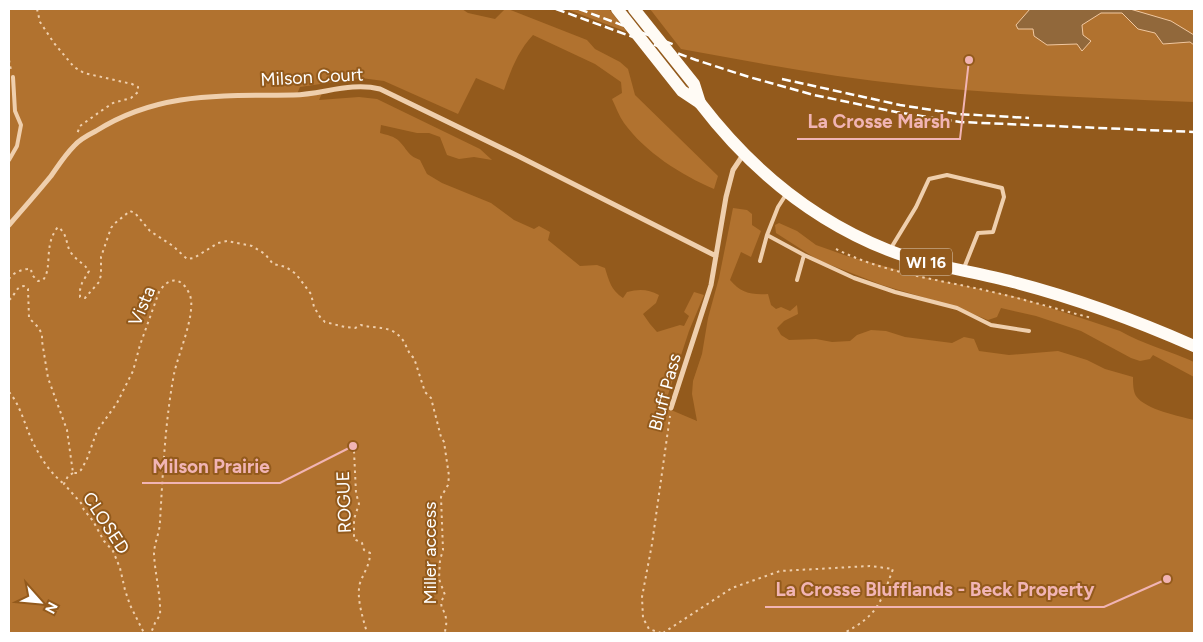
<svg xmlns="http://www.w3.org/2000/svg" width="1203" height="642" font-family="Figtree,sans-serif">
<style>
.green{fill:#b1722f}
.water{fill:#91683b;stroke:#f1c8a0}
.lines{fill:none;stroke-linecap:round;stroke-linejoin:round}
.path{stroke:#efcfad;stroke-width:2;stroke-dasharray:2.5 4;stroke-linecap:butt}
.service{stroke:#efcfad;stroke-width:4}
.minor{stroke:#efcfad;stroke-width:5}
.primary{stroke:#fffbf5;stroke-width:12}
.rail{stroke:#fff;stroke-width:2.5;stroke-dasharray:9 4;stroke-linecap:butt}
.primary-bridge{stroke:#fffbf5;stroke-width:12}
.labels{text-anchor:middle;stroke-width:4;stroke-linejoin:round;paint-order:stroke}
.shield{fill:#935a1c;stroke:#dfcebb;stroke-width:1}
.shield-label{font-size:16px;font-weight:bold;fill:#fff}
.street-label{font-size:18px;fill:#fff;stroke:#935a1c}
.leader{fill:none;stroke:#f1b4b4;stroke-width:2}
.callout-dot{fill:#f1b4b4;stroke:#935a1c;stroke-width:2}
.callout-label{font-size:19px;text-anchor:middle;font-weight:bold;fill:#f1b4b4;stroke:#935a1c;stroke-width:4;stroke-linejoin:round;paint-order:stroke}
</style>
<rect width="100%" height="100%" fill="#935a1c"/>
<path class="green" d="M 9,9 L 462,9 L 468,13 L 495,19 L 505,9 L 508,9 L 587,40 L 595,49 L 620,62 L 628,69 L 635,95 L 718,176 L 714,189 C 681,175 645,152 624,123 C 619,116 616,107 612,99 L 622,93 L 621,82 L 595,64 L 533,35 C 518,51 511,70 504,90 L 476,78 L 458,114 L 384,81 L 361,78 L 300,87 L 297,94 L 323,91 L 319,100 L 359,97 L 377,99 L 480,149 L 492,160 L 474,157 L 459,159 L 447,155 L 440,137 L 429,133 L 417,133 L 381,125 L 380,133 C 387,135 394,136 399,141 C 408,150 407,155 420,160 L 427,174 L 442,183 L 491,203 L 514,220 L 534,229 L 539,226 L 550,232 L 548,240 L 580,266 L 597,265 L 605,268 C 609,281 611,290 623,298 L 627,292 C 639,289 648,289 659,295 L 656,303 L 643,314 L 650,324 L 657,332 L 680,325 L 684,326 L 689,316 L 684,312 L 694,292 L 704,295 L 689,331 L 664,407 L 697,421 L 692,394 L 693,381 L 702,354 L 708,318 L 719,278 L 733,208 L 747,210 L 752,214 L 752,225 L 761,231 L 751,257 L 741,252 L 730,280 C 741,293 751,295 768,294 L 771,305 L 776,309 L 781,307 L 790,311 L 797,305 L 798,314 L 784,321 L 777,328 L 781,335 L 789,340 L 816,339 L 832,342 L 850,341 L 857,335 L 871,330 L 886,331 L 905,337 L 952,343 L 964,337 L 974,339 L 979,351 L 1009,355 L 1058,351 L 1087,360 L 1105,369 L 1133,377 C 1133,383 1133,391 1136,396 C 1146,410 1179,416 1194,420 L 1194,633 L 9,633 Z
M 566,9 L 609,9 L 627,32 Z
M 650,9 L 1194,9 L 1194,102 C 1099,98 1005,95 910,85 C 833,77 757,63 681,49 Z
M 779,223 L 797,231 L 816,245 L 847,256 L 928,278 L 1021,298 L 1120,331 C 1142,344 1170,351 1194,362 L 1194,377 L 1153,355 L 1150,359 L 1140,361 L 1131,358 L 1081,331 L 1036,316 L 1001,308 L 997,317 L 988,320 L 953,306 L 882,285 L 818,260 L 776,233 L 775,225 Z"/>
<path class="water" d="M 1030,9 L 1130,9 L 1171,21 L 1194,35 L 1194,45 L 1190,42 L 1163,44 L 1155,33 L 1138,29 L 1122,13 L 1101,13 L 1082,25 L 1083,35 L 1091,41 L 1082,51 L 1077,44 L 1047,45 L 1034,36 L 1033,29 L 1018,29 L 1016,25 Z"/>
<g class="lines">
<path class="path" d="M 37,9 L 40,22 L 54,43 L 74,67 L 84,73 L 132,84 L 138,87 L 138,92 L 131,98 L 113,103 L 101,111 L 80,126 L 77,134
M 9,60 L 11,70
M 836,249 C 882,272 934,279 984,290 C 1020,298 1056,309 1092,318
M 9,279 C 12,273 24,268 31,269 L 32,275 L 38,281 L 43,280 C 53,268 43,245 58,227 C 69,235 65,246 72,254 C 77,261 84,263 89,271 L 82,283 L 80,290 L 80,297 L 85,298 L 99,282 L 101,275 L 101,257 L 111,228 L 114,224 L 130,211 L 135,213 L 150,231 L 173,246 L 187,259 L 194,258 L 218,243 L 227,241 L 252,246 L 265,254 L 273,264 L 286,267 L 296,274 L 311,294 L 314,307 L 320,317 L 325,322 L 345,327 L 355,328 L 361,325 C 374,329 391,325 401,338 C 407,344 407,353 414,358 L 425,392 L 431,398 L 441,437 L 444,442 L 449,476 L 448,485 L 441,497 L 443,550 L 440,560 L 439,579 L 445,595 C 436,607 446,609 446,620 C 447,624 445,629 445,633
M 9,300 C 16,295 15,286 25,286 L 28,289 L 29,318 L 38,327 L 42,334 L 42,341 L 48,378 L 67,430 L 73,473 L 77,473 L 81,470 L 87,459 L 97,431 L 117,403 L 133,371 L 140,345 L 159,292 C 168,277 181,276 189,293 C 198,310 178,354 174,374 C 165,422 163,472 160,521 C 160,532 154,544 154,554 C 155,575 161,595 160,615 L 155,623 L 151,633
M 9,392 C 18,402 23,418 28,431 C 36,451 47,470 64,484
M 354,451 L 356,493 L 359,504 L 354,519 L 354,539 L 362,543 L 364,550 L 370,553 C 370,565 364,572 360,583 C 356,598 363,618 367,633
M 73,473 L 68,476 L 64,484 L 81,503 L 84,510 L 93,521 L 104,541 L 113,551 L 120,568 L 125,590 L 130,605 L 144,633
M 661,633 L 649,629 L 643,618 L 642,597 L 652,544 L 670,416
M 663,633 L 732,588 L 780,571 L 870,566 L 893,569 C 880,604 878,615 844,633"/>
<path class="service" d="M 9,160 L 17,146 L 21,125 L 15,111 L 13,77
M 787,193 L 778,207 L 767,235 L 804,255 L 854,278 L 895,292 L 957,308 L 991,325 L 1029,331
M 891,248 L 916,207 L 929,179 L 947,175 L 1002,188 L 1004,197 L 993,232 L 978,233 L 964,268
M 760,261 L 767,235
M 797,280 L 804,255"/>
<path class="minor" d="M 9,225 C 23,209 37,193 51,176 C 58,166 65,155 74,146 C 79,140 88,135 96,131 C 159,91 223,96 294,95 C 323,94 351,82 380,89 L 518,156 L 716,256
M 671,408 L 711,285 L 726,197 L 733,170 L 743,155"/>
<path class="primary" d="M 700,103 C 749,167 812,220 888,250 C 928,266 972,271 1013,282 C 1075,298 1135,320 1194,346"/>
<path class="rail" d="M 556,9 L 696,60 L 749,77 L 814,95 L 896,112 L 960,122 L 1194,132
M 579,9 L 675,45
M 782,79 L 900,105 L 958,114 L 1029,118"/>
<path class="primary-bridge" d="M 617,9 L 682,91 L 700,103
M 634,9 L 694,84 L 700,103"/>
</g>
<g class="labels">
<rect class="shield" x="900" y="248.5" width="52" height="27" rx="4"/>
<g class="shield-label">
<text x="926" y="268">WI 16</text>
</g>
<g class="street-label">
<text transform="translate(312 77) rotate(-3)" y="6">Milson Court</text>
<text transform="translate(142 306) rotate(-67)" y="6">Vista</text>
<text transform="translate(665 392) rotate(-75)" y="6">Bluff Pass</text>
<text transform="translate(344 502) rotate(-92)" y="6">ROGUE</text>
<text transform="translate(106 523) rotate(57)" y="6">CLOSED</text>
<text transform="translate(430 553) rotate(-90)" y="6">Miller access</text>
</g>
</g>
<path class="leader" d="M969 60L960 139H797M353 446L280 483H142M1167 579L1104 607H765"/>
<g class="callout-dot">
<circle cx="969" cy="60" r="5"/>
<circle cx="353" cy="446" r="5"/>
<circle cx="1167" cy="579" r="5"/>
</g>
<g class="callout-label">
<text x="879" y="128">La Crosse Marsh</text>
<text x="211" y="473">Milson Prairie</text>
<text x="935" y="596">La Crosse Blufflands - Beck Property</text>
</g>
<rect width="1203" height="642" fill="none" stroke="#ffffff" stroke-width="20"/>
<g transform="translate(40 602) rotate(117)" stroke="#935a1c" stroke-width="4" paint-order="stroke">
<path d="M0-4L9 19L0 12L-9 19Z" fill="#ffffff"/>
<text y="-8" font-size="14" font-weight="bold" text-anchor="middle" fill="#ffffff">N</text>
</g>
</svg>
